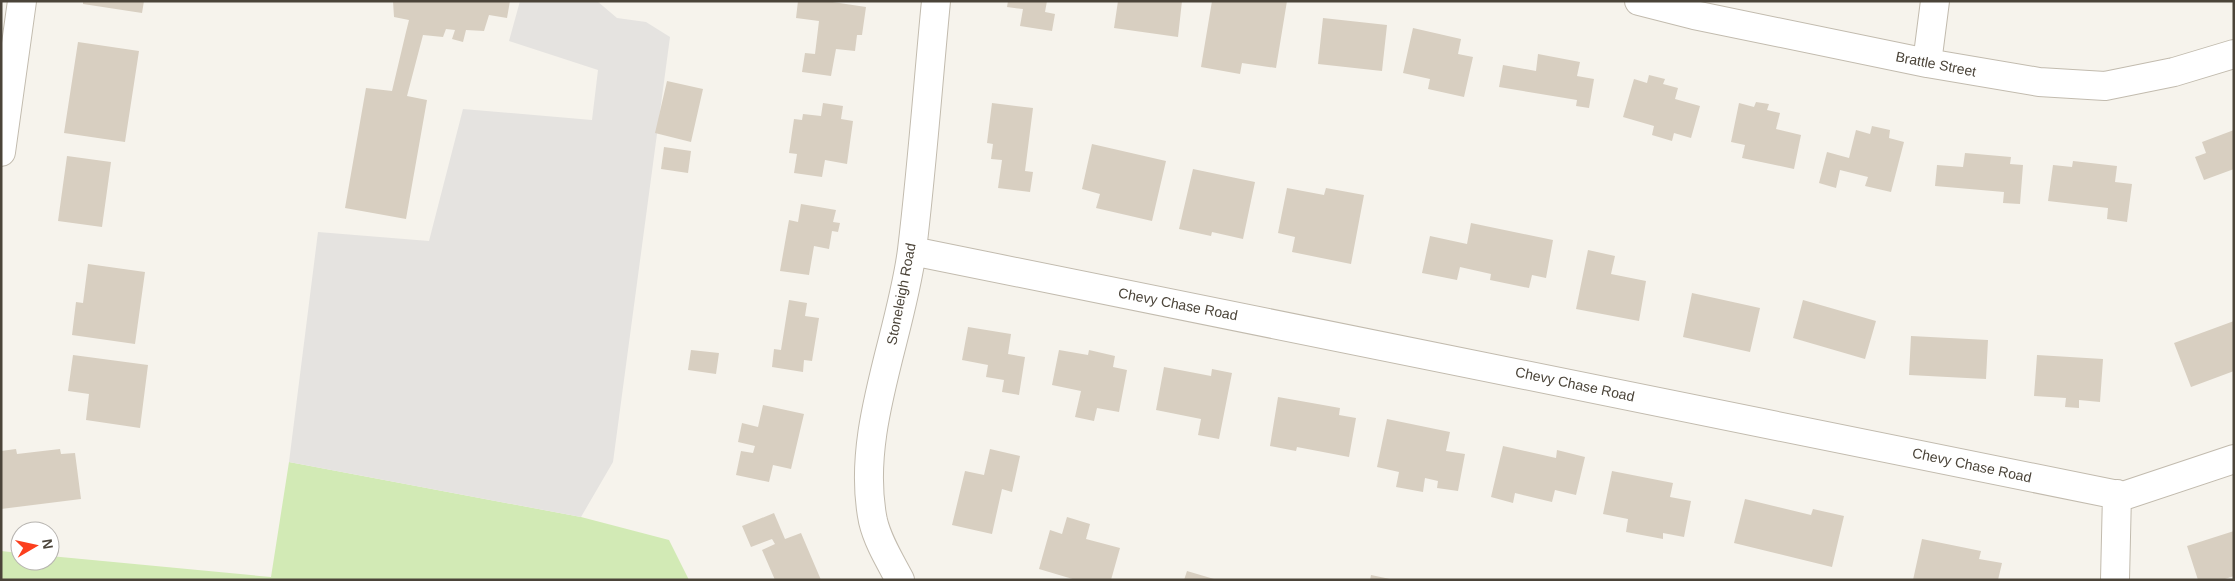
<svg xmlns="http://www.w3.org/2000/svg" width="2235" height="581" font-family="Helvetica,sans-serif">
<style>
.green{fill:#d2eab5}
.parking{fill:#e5e3e0}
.building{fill:#d8cfc1}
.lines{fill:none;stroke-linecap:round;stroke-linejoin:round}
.minor-casing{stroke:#c2bbae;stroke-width:30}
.minor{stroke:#fff;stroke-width:28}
.labels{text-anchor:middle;stroke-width:4;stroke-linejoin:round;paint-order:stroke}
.street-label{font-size:14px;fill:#4b4439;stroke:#fff}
</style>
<rect width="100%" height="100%" fill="#f6f3ec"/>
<path class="green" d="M 289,462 L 581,517 L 669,540 L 689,580 L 1,580 L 1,551 L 20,553 L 20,561 L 50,561 L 50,556 L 271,577 Z"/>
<path class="parking" d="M 520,1 L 597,1 L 617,18 L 646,22 L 670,37 L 613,462 L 581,517 L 289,462 L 318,232 L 429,241 L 463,109 L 592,120 L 598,70 L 509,41 Z"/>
<path class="building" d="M 83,1 L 144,1 L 142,13 L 83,4 Z
M 393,1 L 510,1 L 507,18 L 489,15 L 484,31 L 466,30 L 463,42 L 452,39 L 455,30 L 446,29 L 443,37 L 423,35 L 407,96 L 427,100 L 406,219 L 345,208 L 366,88 L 392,91 L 406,32 L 409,20 L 394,17 Z
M 798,1 L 826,1 L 866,7 L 862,35 L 857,35 L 855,51 L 836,49 L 831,76 L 802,72 L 805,53 L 815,54 L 819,21 L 796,18 Z
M 1008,1 L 1047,1 L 1045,12 L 1055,14 L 1052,31 L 1020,26 L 1023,9 L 1007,7 Z
M 1118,1 L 1182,1 L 1178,37 L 1114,28 Z
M 1212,1 L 1287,1 L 1276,68 L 1242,63 L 1240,74 L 1201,67 Z
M 1323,18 L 1387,25 L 1382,71 L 1318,64 Z
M 1413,28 L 1461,39 L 1458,54 L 1473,57 L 1464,97 L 1428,89 L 1430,79 L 1403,73 Z
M 78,42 L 139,51 L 125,142 L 64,133 Z
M 1538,54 L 1580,62 L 1577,76 L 1594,79 L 1589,108 L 1576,106 L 1577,100 L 1499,87 L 1503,65 L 1536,71 Z
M 1649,75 L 1665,79 L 1663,84 L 1678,88 L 1675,99 L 1700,106 L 1691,138 L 1674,133 L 1672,141 L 1652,135 L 1654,126 L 1623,117 L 1634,79 L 1647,83 Z
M 667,81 L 703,89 L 691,142 L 655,133 Z
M 1756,102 L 1769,104 L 1767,110 L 1780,113 L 1776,129 L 1801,135 L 1794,169 L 1742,158 L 1745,145 L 1731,142 L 1739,103 L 1754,107 Z
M 823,103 L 843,106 L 841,119 L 853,121 L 847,164 L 825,160 L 822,177 L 794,173 L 797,154 L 789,153 L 794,119 L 802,120 L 803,114 L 821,116 Z
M 992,103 L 1033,108 L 1025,171 L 1033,172 L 1030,192 L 998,188 L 1002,160 L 991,159 L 993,144 L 987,143 Z
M 1872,126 L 1890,130 L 1889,138 L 1904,142 L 1891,192 L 1865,186 L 1868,177 L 1840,170 L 1836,188 L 1819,183 L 1827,152 L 1849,158 L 1856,130 L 1870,134 Z
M 2234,130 L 2234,169 L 2204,180 L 2195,157 L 2206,153 L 2202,142 Z
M 1092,144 L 1166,161 L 1152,221 L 1096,208 L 1100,194 L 1082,189 Z
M 664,147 L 691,151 L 688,173 L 661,169 Z
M 1965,153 L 2011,157 L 2010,164 L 2023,165 L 2020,204 L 2003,203 L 2004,192 L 1935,186 L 1937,165 L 1963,167 Z
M 67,156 L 111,162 L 102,227 L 58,221 Z
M 2073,161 L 2117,166 L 2115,182 L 2132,184 L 2127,222 L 2107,219 L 2108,208 L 2048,201 L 2053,165 L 2072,167 Z
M 1193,169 L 1255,182 L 1243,239 L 1212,232 L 1211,236 L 1179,229 Z
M 1287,188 L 1324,195 L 1326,188 L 1364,195 L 1351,264 L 1292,252 L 1295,237 L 1278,233 Z
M 801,204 L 836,210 L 833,222 L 840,223 L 838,232 L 832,231 L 829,249 L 814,246 L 809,275 L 780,271 L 789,220 L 798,222 Z
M 1471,223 L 1553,240 L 1546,278 L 1532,275 L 1529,288 L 1490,280 L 1491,274 L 1460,267 L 1457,280 L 1422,273 L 1430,236 L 1467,244 Z
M 1588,250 L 1615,256 L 1611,274 L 1646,281 L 1639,321 L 1576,309 Z
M 88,264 L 145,272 L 135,344 L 72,335 L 76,302 L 83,303 Z
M 1692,293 L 1760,308 L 1750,352 L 1683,337 Z
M 789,300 L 807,303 L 805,316 L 819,318 L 812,361 L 804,360 L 803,372 L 772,367 L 774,349 L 781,350 Z
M 1803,300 L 1876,321 L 1865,359 L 1793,338 Z
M 2234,321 L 2234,371 L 2191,387 L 2174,343 Z
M 968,327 L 1011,334 L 1008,354 L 1025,357 L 1019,395 L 1002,392 L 1004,380 L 986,377 L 988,365 L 962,360 Z
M 1911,336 L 1988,340 L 1986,379 L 1909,375 Z
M 691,350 L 719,353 L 716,374 L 688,370 Z
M 1059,350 L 1088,355 L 1089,350 L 1115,356 L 1113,367 L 1127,370 L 1119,412 L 1097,408 L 1094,421 L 1075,417 L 1081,391 L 1052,385 Z
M 73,355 L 148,365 L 140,428 L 86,420 L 89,394 L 68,391 Z
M 2037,355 L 2103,359 L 2100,402 L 2079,400 L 2079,408 L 2065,407 L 2066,398 L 2034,396 Z
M 1164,367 L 1211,376 L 1212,369 L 1232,373 L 1219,439 L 1198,435 L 1201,419 L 1156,410 Z
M 1278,397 L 1340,408 L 1339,415 L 1356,418 L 1349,457 L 1297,447 L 1296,451 L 1270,446 Z
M 763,405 L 804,414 L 791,469 L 773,465 L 769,482 L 736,475 L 741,451 L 753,453 L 755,446 L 738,442 L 742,423 L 758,427 Z
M 1387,419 L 1450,432 L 1446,451 L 1465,454 L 1458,491 L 1437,488 L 1438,481 L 1425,478 L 1423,492 L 1396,487 L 1399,472 L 1377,467 Z
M 1503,446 L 1556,458 L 1557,450 L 1585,457 L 1576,495 L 1555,490 L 1552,502 L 1515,493 L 1513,503 L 1491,497 Z
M 16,449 L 17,454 L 60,449 L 61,454 L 75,453 L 81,499 L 1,509 L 1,451 Z
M 990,449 L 1020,456 L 1012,492 L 1002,489 L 992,534 L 952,525 L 965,471 L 984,475 Z
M 1612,471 L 1673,483 L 1670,497 L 1691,501 L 1684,537 L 1663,533 L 1663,539 L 1626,532 L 1628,519 L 1603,514 Z
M 1745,499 L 1811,515 L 1813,509 L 1844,516 L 1832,567 L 1734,543 Z
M 774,513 L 785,539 L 801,533 L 821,580 L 775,580 L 762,550 L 775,544 L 772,539 L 751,547 L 742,526 Z
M 1067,517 L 1090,524 L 1086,539 L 1120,548 L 1111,580 L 1076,580 L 1039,569 L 1050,530 L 1062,534 Z
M 2234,531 L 2234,576 L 2222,580 L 2198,580 L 2187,546 Z
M 1922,539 L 1981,551 L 1979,559 L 2002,563 L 1998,580 L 1913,580 Z
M 1187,571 L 1214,579 L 1214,580 L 1184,580 Z
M 1371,575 L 1390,579 L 1390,580 L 1370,580 Z"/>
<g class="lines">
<g class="minor-casing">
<path id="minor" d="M 1639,1 L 1694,15 L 1927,63 L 2039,82 L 2105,86 L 2174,72 L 2234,54
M 1927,63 L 1935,1
M 1,152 L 22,1
M 912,251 L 2123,496 L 2234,459
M 900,580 C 890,561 878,542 873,521 C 855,433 901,337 912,250 C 922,167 928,84 936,1
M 2115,580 L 2117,494"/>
</g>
<use href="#minor" class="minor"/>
</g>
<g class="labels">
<g class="street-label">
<text transform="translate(1936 64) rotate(11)" y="5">Brattle Street</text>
<text transform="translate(901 294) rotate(-79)" y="5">Stoneleigh Road</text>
<text transform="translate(1178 304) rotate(11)" y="5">Chevy Chase Road</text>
<text transform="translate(1575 384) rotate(12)" y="5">Chevy Chase Road</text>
<text transform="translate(1972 465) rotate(12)" y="5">Chevy Chase Road</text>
</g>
</g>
<rect width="2235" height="581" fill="none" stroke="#4b4439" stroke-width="5"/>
<g transform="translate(35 546) rotate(81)"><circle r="24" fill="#ffffff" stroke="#b7b4b0"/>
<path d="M0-4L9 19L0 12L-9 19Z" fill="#fc3f1d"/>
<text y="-8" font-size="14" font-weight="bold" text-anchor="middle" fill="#4b4439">N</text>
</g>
</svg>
